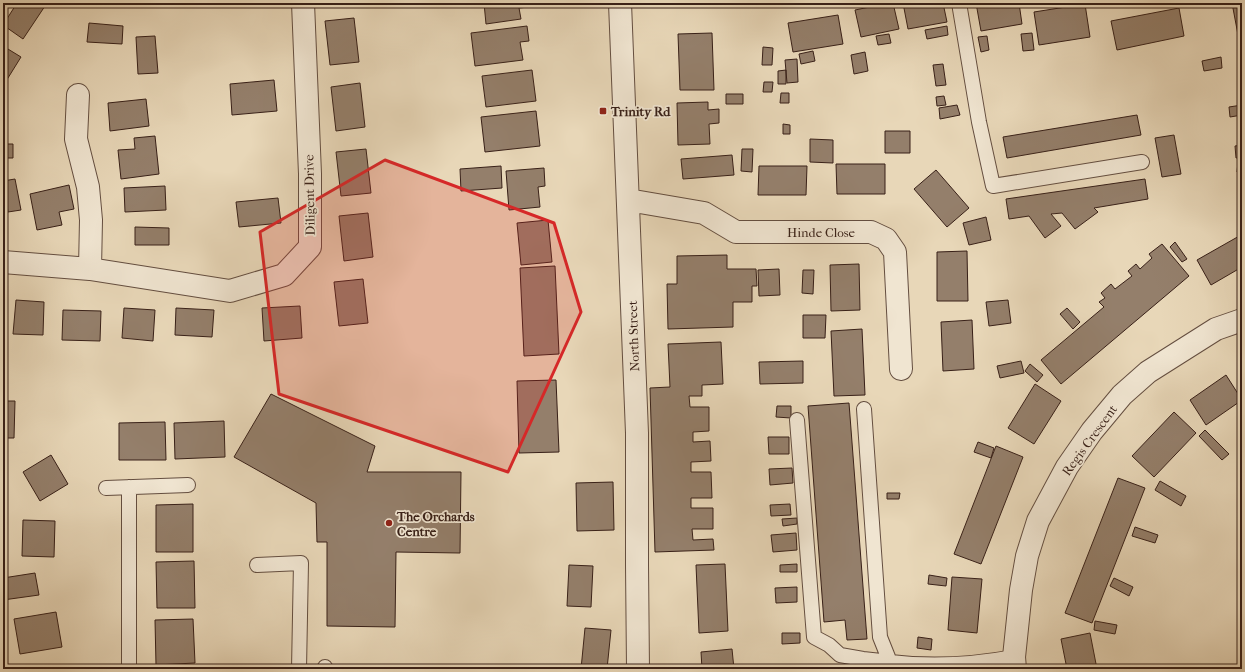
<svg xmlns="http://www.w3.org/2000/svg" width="1245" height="672" font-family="'IM FELL French Canon',serif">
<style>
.building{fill:#947f6b;stroke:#382018}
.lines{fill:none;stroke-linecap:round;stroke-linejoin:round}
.service-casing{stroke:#644e40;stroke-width:16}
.minor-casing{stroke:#644e40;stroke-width:24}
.service{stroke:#f0e5d1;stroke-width:14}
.minor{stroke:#f0e5d1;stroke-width:22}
.marked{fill:#d62828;fill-opacity:0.2;stroke:#d62828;stroke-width:3;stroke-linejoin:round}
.poi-dot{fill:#8f2418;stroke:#f0e5d1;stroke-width:1.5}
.labels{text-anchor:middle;stroke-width:3.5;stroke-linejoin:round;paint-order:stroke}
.poi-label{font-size:13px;font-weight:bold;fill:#382018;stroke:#f0e5d1;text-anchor:start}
.street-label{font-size:13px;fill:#382018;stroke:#f0e5d1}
</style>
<rect width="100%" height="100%" fill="#e8d7b8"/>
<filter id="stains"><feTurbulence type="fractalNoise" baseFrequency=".005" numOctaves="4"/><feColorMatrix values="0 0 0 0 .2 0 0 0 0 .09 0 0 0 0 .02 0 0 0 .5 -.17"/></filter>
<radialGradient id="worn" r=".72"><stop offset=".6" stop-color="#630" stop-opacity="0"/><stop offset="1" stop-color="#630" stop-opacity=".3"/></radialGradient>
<path class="building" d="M 17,3 L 40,3 L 45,6 L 23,39 L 3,25 Z
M 484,3 L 528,3 L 529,7 L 519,8 L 521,19 L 486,24 Z
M 889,3 L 893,3 L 899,29 L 861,37 L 855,10 Z
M 903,3 L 943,3 L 947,22 L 908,29 Z
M 976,3 L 1019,3 L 1022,24 L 981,31 Z
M 1232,3 L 1242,3 L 1242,56 Z
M 1085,4 L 1090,37 L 1039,45 L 1034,12 Z
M 1179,8 L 1184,36 L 1117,50 L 1111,21 Z
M 838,15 L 843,44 L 793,52 L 788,23 Z
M 354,18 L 359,62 L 330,65 L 325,21 Z
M 89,23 L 123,26 L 122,44 L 87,42 Z
M 527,26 L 529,41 L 520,42 L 523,60 L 475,66 L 471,33 Z
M 947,26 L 948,35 L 927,39 L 925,30 Z
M 712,33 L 714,90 L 680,90 L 678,34 Z
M 1032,33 L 1034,50 L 1023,51 L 1021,34 Z
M 889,34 L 891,43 L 878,45 L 876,36 Z
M 155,36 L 158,73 L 138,74 L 136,37 Z
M 987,36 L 989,50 L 981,52 L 978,37 Z
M 3,46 L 21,57 L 3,86 Z
M 763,47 L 773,48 L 772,65 L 762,65 Z
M 813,51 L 815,61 L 801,64 L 799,54 Z
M 865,52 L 868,71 L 854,74 L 851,55 Z
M 1221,57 L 1222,68 L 1204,71 L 1202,61 Z
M 797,59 L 798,82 L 787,83 L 785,60 Z
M 943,64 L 946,85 L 936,86 L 933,65 Z
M 532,70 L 536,101 L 486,107 L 482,76 Z
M 786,70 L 786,84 L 778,84 L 778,71 Z
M 274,80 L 277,111 L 232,115 L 230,84 Z
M 764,82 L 773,82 L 772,92 L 763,92 Z
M 360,83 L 365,127 L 336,131 L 331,87 Z
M 781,93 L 789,93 L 789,103 L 780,103 Z
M 726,94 L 743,94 L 743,104 L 726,104 Z
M 944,96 L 946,105 L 937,106 L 936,97 Z
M 146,99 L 149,126 L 110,131 L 108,103 Z
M 708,102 L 708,110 L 719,109 L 719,123 L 709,124 L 710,144 L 678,145 L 677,103 Z
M 957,105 L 960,115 L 940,119 L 939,108 Z
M 1242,105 L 1242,115 L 1230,117 L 1229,107 Z
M 536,111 L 540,146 L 485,152 L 481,117 Z
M 1137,115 L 1141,135 L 1007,158 L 1003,137 Z
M 783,124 L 790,125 L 790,134 L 783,134 Z
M 885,131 L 910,131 L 910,153 L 885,153 Z
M 1174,135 L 1181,174 L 1162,177 L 1155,138 Z
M 155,136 L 159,174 L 121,179 L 118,150 L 135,149 L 134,138 Z
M 810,139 L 833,140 L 833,163 L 810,162 Z
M 3,144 L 13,144 L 13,158 L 3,158 Z
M 1242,145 L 1242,157 L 1236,158 L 1235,146 Z
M 366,149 L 371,193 L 341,196 L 336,152 Z
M 742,149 L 753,149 L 752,172 L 741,171 Z
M 732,155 L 734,175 L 683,179 L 681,159 Z
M 1238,162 L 1242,163 L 1242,172 L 1237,172 Z
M 836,164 L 885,164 L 885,194 L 837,194 Z
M 501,166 L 502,188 L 461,191 L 460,169 Z
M 759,166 L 807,166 L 806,195 L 758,195 Z
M 544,168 L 545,186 L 538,187 L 540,207 L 509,210 L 506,171 Z
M 936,170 L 969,208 L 947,227 L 914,189 Z
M 15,179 L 21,210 L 8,212 L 3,181 Z
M 1145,179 L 1148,199 L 1094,208 L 1098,212 L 1075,229 L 1062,213 L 1051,214 L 1061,226 L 1045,238 L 1029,216 L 1009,219 L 1006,199 Z
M 69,185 L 74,209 L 59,212 L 62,225 L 37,230 L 30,194 Z
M 165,186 L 166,210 L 125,212 L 124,188 Z
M 278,198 L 281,223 L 239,227 L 236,202 Z
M 368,213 L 373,257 L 344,261 L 339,216 Z
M 986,217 L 991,240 L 969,245 L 963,223 Z
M 548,220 L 552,262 L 521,265 L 517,223 Z
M 135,227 L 169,228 L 169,245 L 135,245 Z
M 1241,235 L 1242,267 L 1211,285 L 1197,260 Z
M 1175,242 L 1187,259 L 1182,262 L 1170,247 Z
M 1162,244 L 1189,276 L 1061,384 L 1041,360 L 1104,307 L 1099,302 L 1105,298 L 1101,293 L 1111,284 L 1115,289 L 1132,276 L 1128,271 L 1136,264 L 1140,269 L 1152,258 L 1149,254 Z
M 967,251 L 968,301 L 937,301 L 937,252 Z
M 727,255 L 727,269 L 756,269 L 757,286 L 752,286 L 752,302 L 733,302 L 733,327 L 668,329 L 667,284 L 677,284 L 677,256 Z
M 859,264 L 860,310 L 831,311 L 830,265 Z
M 555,266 L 559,354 L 524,356 L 520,268 Z
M 779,269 L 780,295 L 759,296 L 758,270 Z
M 803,270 L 814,270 L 813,294 L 802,293 Z
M 363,279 L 368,323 L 339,326 L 334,282 Z
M 16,300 L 44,302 L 43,335 L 13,334 Z
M 1008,300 L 1011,323 L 989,326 L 986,302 Z
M 300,306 L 302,338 L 264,341 L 262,308 Z
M 124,308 L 155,310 L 153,341 L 122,338 Z
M 176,308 L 214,310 L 212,337 L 175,335 Z
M 1067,308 L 1080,322 L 1073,329 L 1060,314 Z
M 63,310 L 101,311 L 100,341 L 62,340 Z
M 803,315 L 826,315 L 825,338 L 803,338 Z
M 972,320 L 974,369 L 943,371 L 941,322 Z
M 862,329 L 865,395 L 834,396 L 831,331 Z
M 721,342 L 723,384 L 702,385 L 702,396 L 689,396 L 690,407 L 709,407 L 709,431 L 693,432 L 693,442 L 710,441 L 711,461 L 691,462 L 691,472 L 711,472 L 712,498 L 691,498 L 691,508 L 713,508 L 713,529 L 692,529 L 693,540 L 713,539 L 714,550 L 655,552 L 650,388 L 670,387 L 668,344 Z
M 803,361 L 803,383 L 760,384 L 759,362 Z
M 1021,361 L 1024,373 L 1000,378 L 997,366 Z
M 1030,364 L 1043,375 L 1037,382 L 1025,371 Z
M 1226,375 L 1242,400 L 1206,425 L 1190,400 Z
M 556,380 L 559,452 L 519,453 L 517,381 Z
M 1035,384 L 1061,401 L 1034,444 L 1008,428 Z
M 271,394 L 375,446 L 367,472 L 461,472 L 460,553 L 396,552 L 395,627 L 327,626 L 327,542 L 317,542 L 316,503 L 234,457 Z
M 3,401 L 15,401 L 14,438 L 3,438 Z
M 849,403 L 867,639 L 847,640 L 845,620 L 824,622 L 808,406 Z
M 777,406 L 791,406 L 791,418 L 776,417 Z
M 1174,412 L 1196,433 L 1154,477 L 1132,456 Z
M 224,421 L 225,457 L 175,459 L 174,423 Z
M 165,422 L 166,460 L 119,460 L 119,423 Z
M 1205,430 L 1229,454 L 1222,460 L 1199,436 Z
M 768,437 L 789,437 L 789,454 L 769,454 Z
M 978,442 L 994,448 L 991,458 L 974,452 Z
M 996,446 L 1023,457 L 981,564 L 954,554 Z
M 51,455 L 68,484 L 40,501 L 23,472 Z
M 792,468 L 793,483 L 770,485 L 769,469 Z
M 1118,478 L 1145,488 L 1092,623 L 1065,613 Z
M 1160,481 L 1186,496 L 1181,506 L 1155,490 Z
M 613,482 L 614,530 L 577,531 L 576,483 Z
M 887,493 L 900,493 L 899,499 L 887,499 Z
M 193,504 L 193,552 L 156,552 L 156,505 Z
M 790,504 L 791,515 L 771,516 L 770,505 Z
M 797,518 L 797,524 L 783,526 L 782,519 Z
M 23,520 L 55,521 L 54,557 L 22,556 Z
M 1135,527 L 1158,535 L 1155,543 L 1132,536 Z
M 796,533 L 797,550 L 773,552 L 771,535 Z
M 194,561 L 195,608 L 157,608 L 156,562 Z
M 725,564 L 728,631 L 699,633 L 696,565 Z
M 797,564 L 797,572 L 780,572 L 780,565 Z
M 569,565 L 593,566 L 591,607 L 567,606 Z
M 35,573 L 39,595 L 3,600 L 3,578 Z
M 929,575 L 947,578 L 946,586 L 928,584 Z
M 952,577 L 982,579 L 977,633 L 948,630 Z
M 1114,578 L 1133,587 L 1129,596 L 1110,586 Z
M 797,587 L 797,602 L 776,603 L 775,588 Z
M 56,612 L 62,647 L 20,654 L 14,619 Z
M 193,619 L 195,663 L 156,665 L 155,620 Z
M 1095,621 L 1117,625 L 1115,634 L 1094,630 Z
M 585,628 L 611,630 L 607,669 L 581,669 Z
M 782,633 L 800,633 L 800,643 L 782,644 Z
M 1090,633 L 1097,669 L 1067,669 L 1061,639 Z
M 918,637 L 932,639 L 931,650 L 917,648 Z
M 732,649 L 734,669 L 702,669 L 701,652 Z"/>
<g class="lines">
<g class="service-casing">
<path id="service" d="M 959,3 L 979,122 L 993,186 L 1142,162
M 864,409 L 880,637 L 890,662 C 933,667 971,665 1014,657
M 797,420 L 814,637 L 829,645 L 840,655 L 863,659 L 890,662
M 129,487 L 129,669
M 106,488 L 188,485
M 257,565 L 301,563 L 299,669
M 325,669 L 325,667"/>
</g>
<g class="minor-casing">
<path id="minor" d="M 620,3 L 637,433 L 637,565 L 638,669
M 78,95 L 76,139 L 88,187 L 91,220 L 90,269
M 628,200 L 704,213 L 736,232 L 871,232 L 886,239 L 895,252 L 901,369
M 3,262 L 90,269 L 230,291 L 284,275 L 310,247 L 310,174 L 303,3
M 1015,669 L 1014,657 L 1021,590 L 1027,556 L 1038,521 L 1067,467 L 1092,431 L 1122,395 L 1148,372 L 1216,329 L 1242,320"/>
</g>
<use href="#service" class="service"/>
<use href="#minor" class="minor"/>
</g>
<path class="marked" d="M 385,160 L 554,223 L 581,312 L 508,472 L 279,394 L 260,232 Z"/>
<g class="poi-dot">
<rect x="599" y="107" width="8" height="8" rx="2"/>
<circle cx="389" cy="523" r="4"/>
</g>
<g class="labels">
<g class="poi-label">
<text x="611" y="116">Trinity Rd</text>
<text x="397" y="521">The Orchards<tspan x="397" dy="15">Centre</tspan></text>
</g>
<g class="street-label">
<text transform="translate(309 195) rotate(-91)" y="5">Diligent Drive</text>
<text x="821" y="237">Hinde Close</text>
<text transform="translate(633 336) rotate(-92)" y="5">North Street</text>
<text transform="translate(1089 440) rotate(-54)" y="5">Regis Crescent</text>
</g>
</g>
<rect width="1245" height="672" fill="none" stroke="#e8d7b8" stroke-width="16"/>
<rect x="4" y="4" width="1237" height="664" fill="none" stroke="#382018" stroke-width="2"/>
<rect x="8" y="8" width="1229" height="656" fill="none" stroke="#382018"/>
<rect width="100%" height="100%" filter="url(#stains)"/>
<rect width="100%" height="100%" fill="url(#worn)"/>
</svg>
